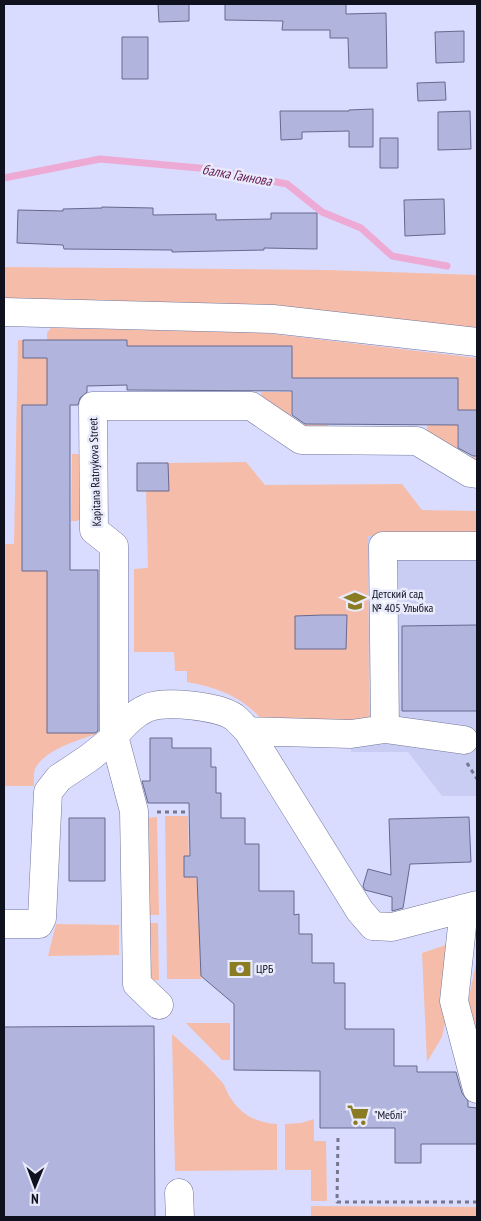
<svg xmlns="http://www.w3.org/2000/svg" width="481" height="1221" font-family="'PT Sans Narrow',sans-serif">
<style>
.built{fill:#c9cdf3}
.green{fill:#f5bda9}
.lines{fill:none;stroke-linecap:round;stroke-linejoin:round}
.stream{stroke:#edaad5;stroke-width:7}
.building{fill:#b1b4dd;stroke:#66698e}
.minor-casing{stroke:#72769b;stroke-width:29}
.path{stroke:#75778f;stroke-width:3;stroke-dasharray:4 4;stroke-linecap:butt}
.minor{stroke:#fff;stroke-width:28}
.labels{text-anchor:middle;stroke-width:5;stroke-linejoin:round;paint-order:stroke}
.street-label{font-size:12px;fill:#10111f;stroke:#e9ebfc}
.poi-label{font-size:12px;fill:#10111f;stroke:#e9ebfc;text-anchor:start}
.water-label{font-size:14px;font-style:italic;fill:#651950;stroke:#e9ebfc}
</style>
<rect width="100%" height="100%" fill="#d9dcfe"/>
<path class="built" d="M 477,534 L 477,796 L 442,796 L 408,752 L 351,752 L 351,725 L 264,722 L 254,710 L 239,699 L 367,536 Z"/>
<path class="green" d="M 4,267 L 327,270 L 477,275 L 477,331 L 283,306 L 4,300 Z
M 51,328 L 256,332 L 477,358 L 477,410 L 458,410 L 458,378 L 292,378 L 292,346 L 127,346 L 47,340 L 47,405 L 22,405 L 22,571 L 47,571 L 48,733 L 99,733 L 100,702 L 106,702 L 108,730 C 86,738 48,747 36,767 C 33,772 34,780 34,786 L 4,786 L 4,544 L 14,544 L 18,340 L 47,340 L 47,333 Z
M 261,392 L 291,392 L 291,424 L 328,425 L 328,432 L 324,435 L 301,435 L 263,411 Z
M 427,425 L 457,425 L 457,457 L 477,457 L 477,468 L 465,467 L 428,443 Z
M 72,454 L 78,454 L 80,457 L 81,518 L 77,521 L 71,521 Z
M 246,462 L 265,485 L 402,484 L 422,510 L 477,511 L 477,534 L 368,536 L 369,722 L 264,722 C 243,697 219,688 187,682 L 187,671 L 175,671 L 174,652 L 134,652 L 134,569 L 148,568 L 146,491 L 168,490 L 168,463 Z
M 165,816 L 188,816 L 189,869 L 200,885 L 201,979 L 167,979 Z
M 157,817 L 159,915 L 147,915 L 146,818 Z
M 146,923 L 158,923 L 159,980 L 147,981 Z
M 56,924 L 119,925 L 119,955 L 48,956 Z
M 449,944 L 445,1023 L 442,1037 L 427,1062 L 422,953 Z
M 477,959 L 477,1046 L 468,1002 Z
M 186,1023 L 230,1023 L 230,1060 L 222,1060 Z
M 172,1034 C 188,1049 206,1063 220,1080 C 225,1084 226,1091 230,1097 C 241,1115 257,1123 277,1124 L 277,1170 L 175,1171 Z
M 314,1119 L 314,1141 L 326,1141 L 327,1201 L 311,1201 L 311,1170 L 285,1170 L 285,1124 L 301,1123 Z
M 311,1206 L 477,1207 L 477,1217 L 311,1217 Z"/>
<g class="lines">
<path class="stream" d="M 4,178 L 100,159 L 210,169 L 287,184 L 322,212 L 361,228 L 392,256 L 447,266"/>
</g>
<path class="building" d="M 158,4 L 189,4 L 189,21 L 159,22 Z
M 225,4 L 346,4 L 346,14 L 386,13 L 387,68 L 349,68 L 348,38 L 330,38 L 330,30 L 282,30 L 283,21 L 225,20 Z
M 464,31 L 464,62 L 436,63 L 435,32 Z
M 122,37 L 148,37 L 148,79 L 122,79 Z
M 445,82 L 446,100 L 418,101 L 417,83 Z
M 373,109 L 373,147 L 349,147 L 349,131 L 302,132 L 302,139 L 281,140 L 280,111 L 349,111 L 349,110 Z
M 470,111 L 471,149 L 438,150 L 438,112 Z
M 380,138 L 398,138 L 398,168 L 380,168 Z
M 444,199 L 445,234 L 405,236 L 404,200 Z
M 102,207 L 153,208 L 153,215 L 216,214 L 216,220 L 271,219 L 271,213 L 317,213 L 317,249 L 264,248 L 264,250 L 172,252 L 172,250 L 64,249 L 63,245 L 17,243 L 18,210 L 63,211 L 63,209 L 102,208 Z
M 23,340 L 127,340 L 127,346 L 292,346 L 292,378 L 458,378 L 458,410 L 477,410 L 477,456 L 473,456 L 458,448 L 458,425 L 305,424 L 292,415 L 292,391 L 127,390 L 127,385 L 87,386 L 87,392 L 80,398 L 78,405 L 70,405 L 70,570 L 98,570 L 98,731 L 95,733 L 47,733 L 47,571 L 22,571 L 22,405 L 47,405 L 47,358 L 23,358 Z
M 137,463 L 168,463 L 169,491 L 137,491 Z
M 323,615 L 347,615 L 346,649 L 295,649 L 295,616 Z
M 477,625 L 477,711 L 402,711 L 402,626 Z
M 150,738 L 172,738 L 172,748 L 211,748 L 211,767 L 216,767 L 216,793 L 221,793 L 221,818 L 245,818 L 245,844 L 259,844 L 259,891 L 294,891 L 294,915 L 299,914 L 299,934 L 312,934 L 312,963 L 334,963 L 334,983 L 345,983 L 345,1029 L 394,1029 L 394,1066 L 417,1066 L 417,1072 L 456,1072 L 462,1093 L 468,1101 L 468,1107 L 477,1108 L 477,1144 L 421,1144 L 421,1163 L 395,1163 L 395,1128 L 320,1128 L 320,1071 L 234,1070 L 234,1004 L 201,976 L 197,877 L 184,877 L 184,856 L 190,856 L 189,803 L 148,803 L 142,781 L 150,781 Z
M 469,817 L 471,862 L 410,864 L 403,908 L 392,911 L 392,897 L 365,890 L 363,886 L 368,869 L 391,875 L 389,819 Z
M 69,818 L 105,818 L 105,881 L 69,881 Z
M 154,1026 L 155,1217 L 4,1217 L 4,1027 Z"/>
<g class="lines">
<g class="minor-casing">
<path id="minor" d="M 4,312 L 273,319 L 477,342
M 385,729 L 383,546 L 477,546
M 248,731 L 351,734 L 385,729 L 464,740
M 114,736 C 124,725 133,714 147,708 C 164,700 218,706 234,717 C 239,721 244,727 248,731 L 360,911 L 373,926 L 392,927 L 477,905
M 464,908 L 454,1001 L 477,1089
M 4,924 L 39,924 L 42,918 L 48,792 L 59,778 L 89,758 L 114,738
M 159,1005 L 137,984 L 134,811 L 114,736 L 114,546 L 94,530 L 93,406 L 251,406 L 301,440 L 417,441 L 470,473 L 477,474
M 179,1193 L 180,1217"/>
</g>
<path class="path" d="M 467,763 L 477,779
M 157,812 L 189,812
M 338,1138 L 337,1202 L 477,1202"/>
<use href="#minor" class="minor"/>
</g>
<defs>
<g id="school-bare" transform="scale(1.725)"><path d="M0-5L7-2L0 1L-7-2ZM-4 1L0 2.5L4 1V4Q0 6-4 4Z" fill="#897c22" stroke="#e9ebfc" stroke-width="2.5" paint-order="stroke"/></g>
<g id="bank-bare" transform="scale(1.725)"><path d="M-6-4H6V4H-6ZM0-2.3a2.3 2.3 0 1 0 0 4.6a2.3 2.3 0 1 0 0-4.6Z" fill="#897c22" stroke="#e9ebfc" stroke-width="2.5" paint-order="stroke"/></g>
<g id="supermarket-bare" transform="scale(1.725)"><path d="M-6-5.5h2.5l.6 2H6L4.5 2H-2.5L-4.4-4H-6ZM-1.5 3.2a1.3 1.3 0 1 0 .1 0ZM3 3.2a1.3 1.3 0 1 0 .1 0Z" fill="#897c22" stroke="#e9ebfc" stroke-width="2.5" paint-order="stroke"/></g>
</defs>
<g fill-rule="evenodd">
<use href="#school-bare" x="355" y="601"/>
<use href="#bank-bare" x="240" y="969"/>
<use href="#supermarket-bare" x="358" y="1115"/>
</g>
<g class="labels">
<g class="street-label">
<text transform="translate(95 472) rotate(-92)" y="4">Kapitana Ratnykova Street</text>
</g>
<g class="poi-label">
<text x="372" y="598">Детский сад<tspan x="372" dy="14">№ 405 Улыбка</tspan></text>
<text x="256" y="973">ЦРБ</text>
<text x="374" y="1119">"Меблі"</text>
</g>
<g class="water-label">
<text transform="translate(237 175) rotate(10)" y="5">балка Гаинова</text>
</g>
</g>
<rect width="481" height="1221" fill="none" stroke="#10111f" stroke-width="10"/>
<g transform="translate(35 1186) rotate(181)" stroke="#e9ebfc" stroke-width="4" paint-order="stroke">
<path d="M0-4L9 19L0 12L-9 19Z" fill="#10111f"/>
<text y="-8" font-size="14" font-weight="bold" text-anchor="middle" fill="#10111f">N</text>
</g>
</svg>
